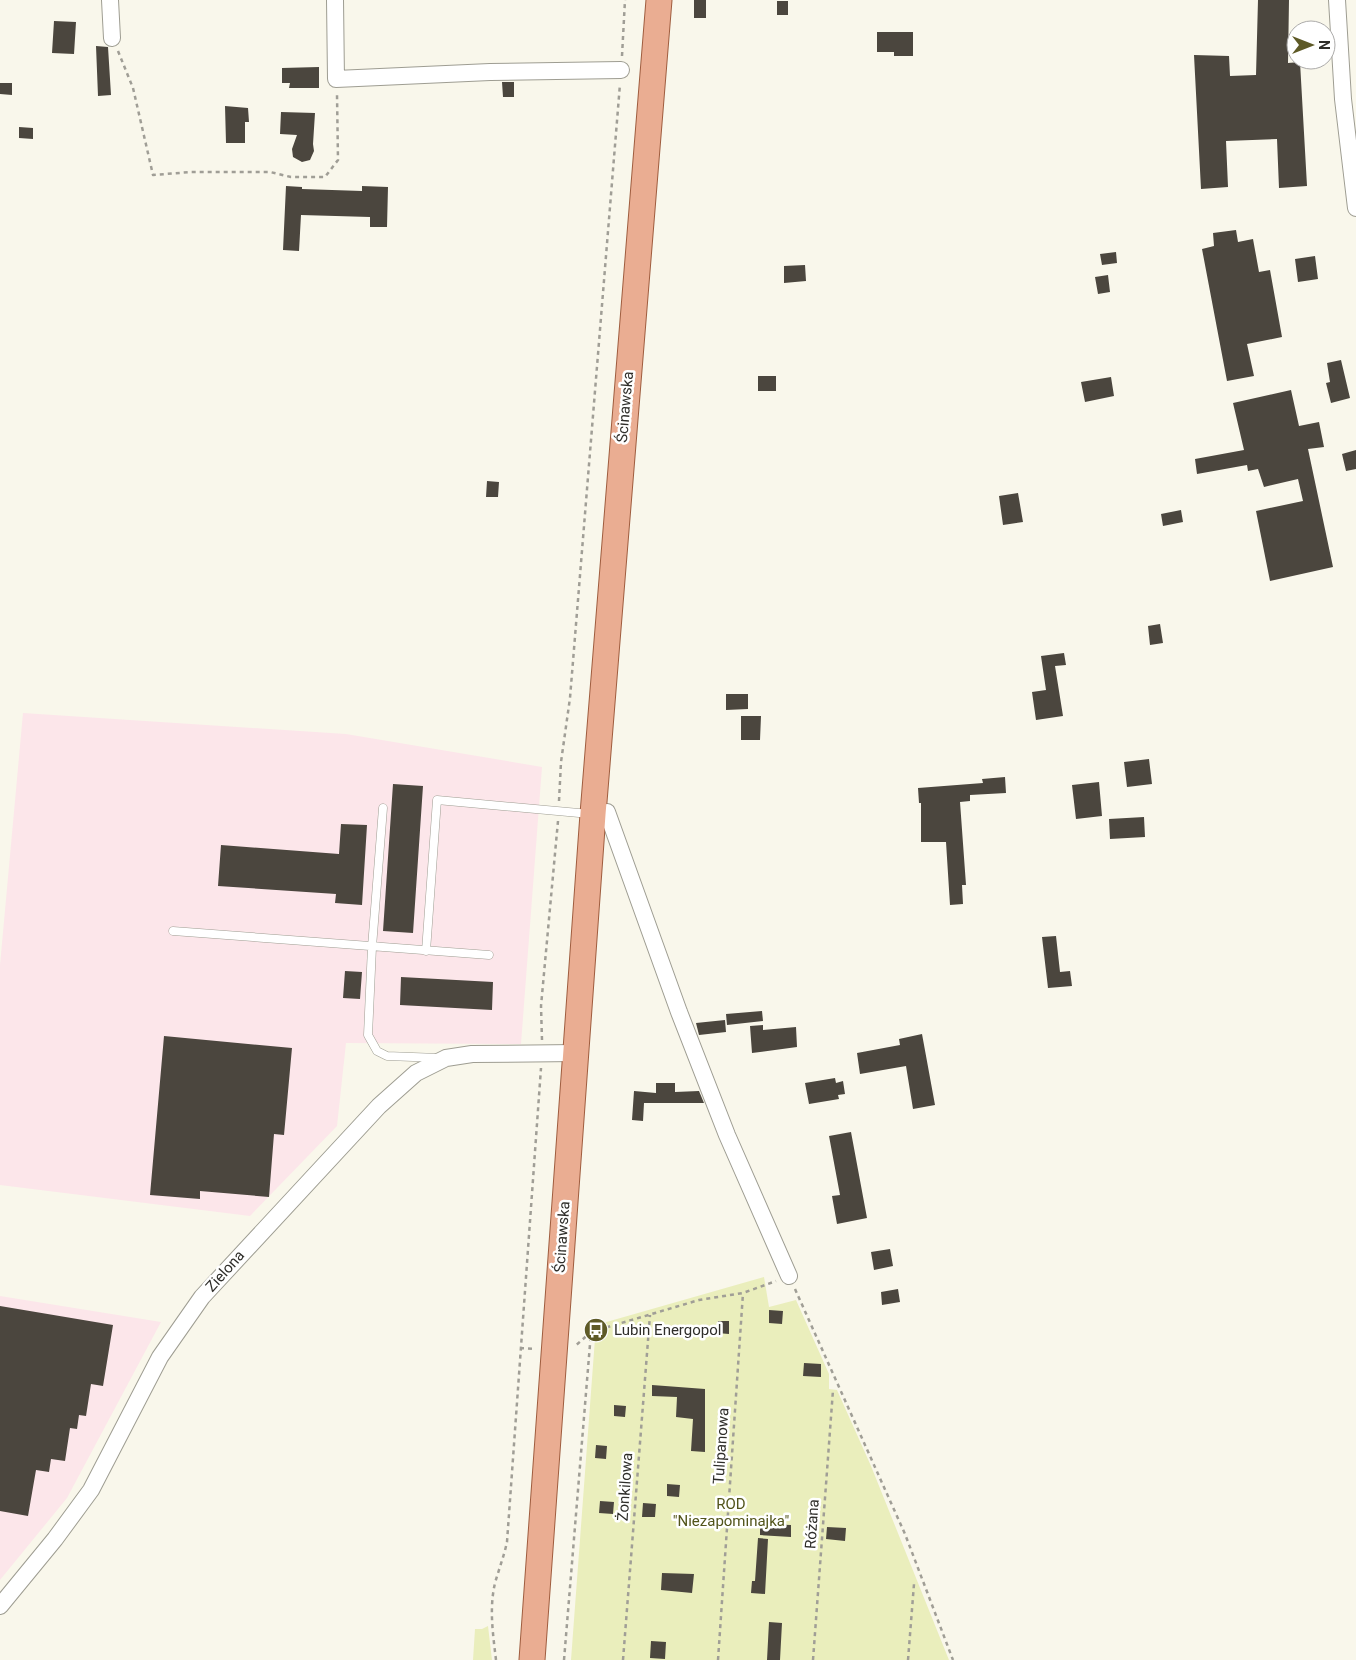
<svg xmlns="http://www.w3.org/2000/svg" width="1356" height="1660" font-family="Roboto,sans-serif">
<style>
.industrial{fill:#fce6ea}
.green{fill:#eaeebc}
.building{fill:#4b463e}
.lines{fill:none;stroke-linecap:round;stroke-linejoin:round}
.lane-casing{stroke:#9e9d92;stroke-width:9}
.street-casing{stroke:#9e9d92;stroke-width:18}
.primary-casing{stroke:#9f5d3f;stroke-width:27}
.path{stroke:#a09e96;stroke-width:2.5;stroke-dasharray:4 4;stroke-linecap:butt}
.lane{stroke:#fff;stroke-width:8}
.street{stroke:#fff;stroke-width:16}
.primary{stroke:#eaad92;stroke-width:25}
.labels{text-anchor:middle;stroke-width:5;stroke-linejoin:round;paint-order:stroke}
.street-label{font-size:15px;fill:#2f2e2a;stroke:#fff}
.poi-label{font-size:15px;fill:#2f2e2a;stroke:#fff;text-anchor:start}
.park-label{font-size:15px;fill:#52541b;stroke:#fff}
</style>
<rect width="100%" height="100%" fill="#f9f7eb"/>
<path class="industrial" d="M 23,713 L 346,734 L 542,767 L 521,1044 L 346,1043 L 337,1126 L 250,1216 L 0,1185 L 0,965 Z
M 0,1296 L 161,1322 L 67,1498 L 0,1580 Z"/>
<path class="green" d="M 764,1277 L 769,1307 L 796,1300 L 829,1374 L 829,1389 L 837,1390 L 871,1466 L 949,1660 L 571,1660 L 596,1325 Z
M 488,1626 L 492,1660 L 473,1660 L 475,1629 L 482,1629 Z"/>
<path class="building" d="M 694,0 L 706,0 L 706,18 L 694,18 Z
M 1258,0 L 1289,0 L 1288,63 L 1300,62 L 1307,186 L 1279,188 L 1277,139 L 1226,141 L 1228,187 L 1201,189 L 1194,55 L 1229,56 L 1230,76 L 1256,75 Z
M 777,1 L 788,1 L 788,15 L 777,15 Z
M 54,21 L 76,22 L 74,54 L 52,53 Z
M 877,32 L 913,32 L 913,56 L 894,56 L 894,52 L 877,52 Z
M 96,46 L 108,47 L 111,95 L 98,96 Z
M 319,67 L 319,88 L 289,88 L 290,83 L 282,83 L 282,68 Z
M 502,82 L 514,82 L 514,97 L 503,97 Z
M 0,83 L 12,83 L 12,95 L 0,94 Z
M 225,106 L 248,108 L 249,122 L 245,122 L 245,143 L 226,143 Z
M 281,112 L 315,113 L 313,144 L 314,151 L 310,160 L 302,162 L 293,157 L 292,149 L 297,135 L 280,134 Z
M 19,127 L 33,128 L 33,139 L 19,138 Z
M 286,186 L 302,187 L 302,189 L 362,191 L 362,186 L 388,187 L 387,227 L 370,227 L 370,217 L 301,215 L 299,251 L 283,250 Z
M 1236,230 L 1238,242 L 1253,239 L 1259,272 L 1270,270 L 1282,337 L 1247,344 L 1254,376 L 1227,381 L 1202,249 L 1214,246 L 1213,233 Z
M 1116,252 L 1117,263 L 1102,265 L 1100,254 Z
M 1315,256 L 1318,279 L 1298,282 L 1295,259 Z
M 805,265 L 806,281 L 784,283 L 784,266 Z
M 1108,275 L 1110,292 L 1098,294 L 1095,277 Z
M 1341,360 L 1350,398 L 1331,403 L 1326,383 L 1330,382 L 1327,363 Z
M 758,376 L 776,376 L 776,391 L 758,391 Z
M 1111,377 L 1114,396 L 1085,402 L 1081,382 Z
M 1291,390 L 1299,426 L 1319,422 L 1324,447 L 1308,449 L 1333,567 L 1270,581 L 1256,511 L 1303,501 L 1298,479 L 1264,487 L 1258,469 L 1248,471 L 1247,465 L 1197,474 L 1195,459 L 1244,450 L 1233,403 Z
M 1356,450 L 1356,469 L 1346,471 L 1342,454 Z
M 487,481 L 499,482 L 498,497 L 486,497 Z
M 1018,493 L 1023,522 L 1003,525 L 999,496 Z
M 1181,510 L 1183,522 L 1163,526 L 1161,514 Z
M 1160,624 L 1163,643 L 1150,645 L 1148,626 Z
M 1064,653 L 1066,665 L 1055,666 L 1063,716 L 1036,720 L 1032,692 L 1046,690 L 1041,656 Z
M 726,694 L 748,694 L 748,709 L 726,710 Z
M 741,716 L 761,716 L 760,740 L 741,740 Z
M 1149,759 L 1152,784 L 1127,787 L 1124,762 Z
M 1005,777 L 1006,793 L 970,795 L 970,801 L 960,802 L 966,885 L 962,885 L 963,904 L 950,905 L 946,842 L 921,842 L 921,803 L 919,803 L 918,788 L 983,783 L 982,779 Z
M 1099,782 L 1102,816 L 1076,819 L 1072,785 Z
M 393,784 L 423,786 L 413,933 L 383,931 Z
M 1144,817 L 1145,837 L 1110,839 L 1109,819 Z
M 341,824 L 367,825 L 362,905 L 335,903 L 336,894 L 218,886 L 221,845 L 339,854 Z
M 1056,936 L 1060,972 L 1070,971 L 1072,986 L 1048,988 L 1042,937 Z
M 345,971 L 362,972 L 360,999 L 343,998 Z
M 401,977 L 493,982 L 492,1010 L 400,1005 Z
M 762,1011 L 763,1021 L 727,1025 L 726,1014 Z
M 725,1020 L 726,1032 L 699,1035 L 696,1023 Z
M 763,1025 L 763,1030 L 796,1027 L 797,1047 L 752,1053 L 750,1026 Z
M 922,1034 L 935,1105 L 913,1109 L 906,1066 L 860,1074 L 857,1053 L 900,1045 L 899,1039 Z
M 164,1036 L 292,1048 L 284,1135 L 274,1134 L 269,1197 L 200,1191 L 200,1199 L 150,1195 Z
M 835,1078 L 836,1083 L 843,1081 L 845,1094 L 838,1095 L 839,1099 L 809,1104 L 805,1083 Z
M 656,1083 L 675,1083 L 675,1092 L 699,1091 L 704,1103 L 644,1103 L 643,1121 L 632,1120 L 634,1091 L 656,1093 Z
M 851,1132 L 867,1218 L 837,1224 L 832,1196 L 840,1195 L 829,1136 Z
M 890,1249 L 893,1266 L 874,1270 L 871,1252 Z
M 898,1289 L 900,1302 L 882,1305 L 881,1292 Z
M 0,1306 L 113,1325 L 103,1386 L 91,1384 L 86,1416 L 79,1415 L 77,1429 L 70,1428 L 65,1461 L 51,1459 L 49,1472 L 36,1470 L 28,1516 L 0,1511 Z
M 769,1310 L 783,1311 L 782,1324 L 769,1323 Z
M 718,1321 L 729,1321 L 729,1334 L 717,1333 Z
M 804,1363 L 821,1364 L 821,1377 L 803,1376 Z
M 652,1385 L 705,1389 L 705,1452 L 691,1451 L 693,1419 L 676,1417 L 677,1397 L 652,1396 Z
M 614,1405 L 626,1406 L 625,1417 L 614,1416 Z
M 596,1445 L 607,1446 L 606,1459 L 595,1458 Z
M 667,1484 L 680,1485 L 679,1497 L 667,1496 Z
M 600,1501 L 614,1502 L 613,1514 L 599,1513 Z
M 643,1503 L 656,1504 L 655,1517 L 642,1517 Z
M 760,1524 L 791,1525 L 791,1537 L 760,1535 Z
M 827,1527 L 846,1528 L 845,1541 L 826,1539 Z
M 758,1538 L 768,1539 L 765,1594 L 751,1593 L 752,1581 L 755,1581 Z
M 662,1573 L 694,1574 L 692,1593 L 661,1590 Z
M 769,1622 L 782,1623 L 780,1660 L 767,1660 Z
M 651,1641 L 666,1642 L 665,1659 L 650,1658 Z"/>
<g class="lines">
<g class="lane-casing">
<path id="lane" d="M 383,808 L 372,947 L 368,1035 L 377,1051 L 387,1056 L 439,1058
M 173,931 L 489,955
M 426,951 L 437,800 L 590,814"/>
</g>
<g class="street-casing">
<path id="street" d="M 110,0 L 112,38
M 335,0 L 336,79 L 490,72 L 621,70
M 1337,0 L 1343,99 L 1356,208
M 607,812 L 679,1012 L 727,1135 L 789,1276
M 0,1606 L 55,1539 L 91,1490 L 160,1357 L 202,1297 L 379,1106 L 416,1073 L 446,1058 L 472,1054 L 576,1053"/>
</g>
<g class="primary-casing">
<path id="primary" d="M 532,1660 L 593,814 L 659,0"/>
</g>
<path class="path" d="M 118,51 L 133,88 L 153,175 L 191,172 L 270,172 L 291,177 L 325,177 L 338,160 L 337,94
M 622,56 L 625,0
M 559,801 L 561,762 L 570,698 L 620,84
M 542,1040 L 541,1006 L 558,821
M 795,1289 L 905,1534 L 953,1660
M 591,1332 L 699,1300 L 743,1293 L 776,1281
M 520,1348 L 536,1349
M 496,1660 C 493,1634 489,1609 495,1583 C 499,1569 504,1556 507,1542 L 541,1068
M 564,1660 L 591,1332 L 574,1347
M 623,1660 L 650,1315
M 718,1660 L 743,1293
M 813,1660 L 833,1390
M 908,1660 L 914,1584"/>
<use href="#lane" class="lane"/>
<use href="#street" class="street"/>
<use href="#primary" class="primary"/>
</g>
<defs>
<g id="bus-disc" transform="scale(1.25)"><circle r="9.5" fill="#5e5a27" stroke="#fff"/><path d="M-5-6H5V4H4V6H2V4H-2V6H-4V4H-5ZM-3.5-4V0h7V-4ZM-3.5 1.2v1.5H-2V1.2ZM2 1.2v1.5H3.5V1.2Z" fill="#fff"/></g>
</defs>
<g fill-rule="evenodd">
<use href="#bus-disc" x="596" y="1330"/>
</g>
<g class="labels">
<g class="street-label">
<text transform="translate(625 407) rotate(-85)" y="5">Ścinawska</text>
<text transform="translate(562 1237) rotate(-86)" y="5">Ścinawska</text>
<text transform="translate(225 1271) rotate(-48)" y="5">Zielona</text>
<text transform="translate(721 1446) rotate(-86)" y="5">Tulipanowa</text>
<text transform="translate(625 1487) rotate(-86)" y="5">Żonkilowa</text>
<text transform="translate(812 1524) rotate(-86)" y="5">Różana</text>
</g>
<g class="poi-label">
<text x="614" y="1335">Lubin Energopol</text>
</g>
<g class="park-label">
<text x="731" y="1509">ROD<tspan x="731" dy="17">"Niezapominajka"</tspan></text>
</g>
</g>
<g transform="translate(1311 45) rotate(90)"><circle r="24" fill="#ffffff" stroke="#acabaa"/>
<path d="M0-4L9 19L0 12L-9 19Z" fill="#5e5a27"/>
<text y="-8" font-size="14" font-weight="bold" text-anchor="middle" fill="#2f2e2a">N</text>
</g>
</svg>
